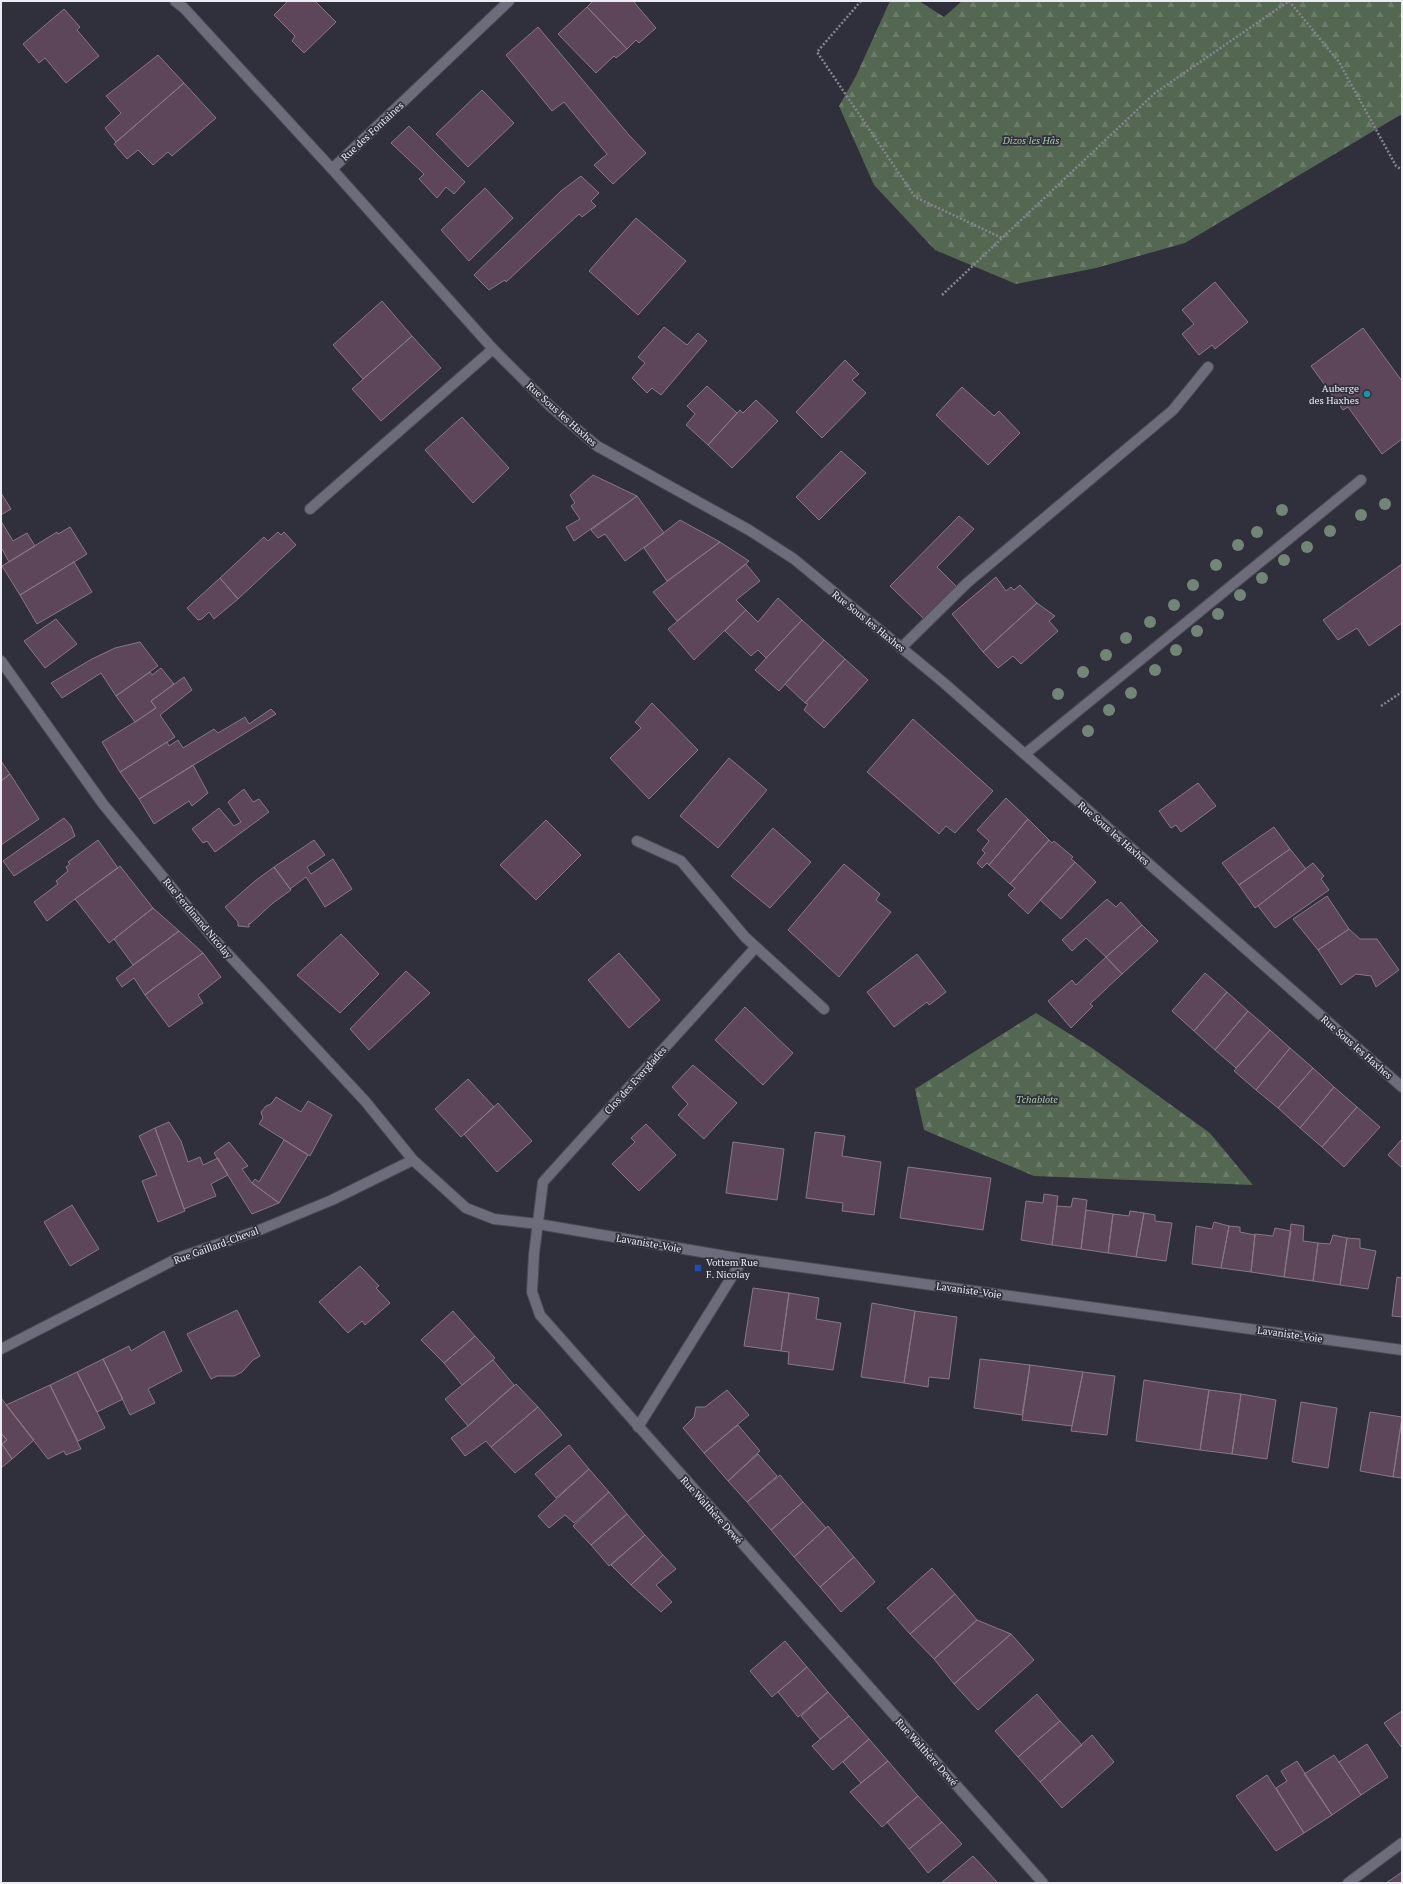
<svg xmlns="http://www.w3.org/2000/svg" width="1403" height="1884" font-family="'PT Serif',serif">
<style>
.forest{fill:url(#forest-firs)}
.building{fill:#5d4659;stroke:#867984}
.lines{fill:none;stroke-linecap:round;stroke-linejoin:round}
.service-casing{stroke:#4b4a54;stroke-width:12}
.minor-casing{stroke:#4b4a54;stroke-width:12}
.path{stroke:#868590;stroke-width:2.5;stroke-dasharray:2 2;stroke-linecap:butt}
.service{stroke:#6d6c7b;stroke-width:10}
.minor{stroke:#6d6c7b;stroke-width:10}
.tree{fill:#718674}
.culture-dot{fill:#0f9aa8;stroke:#302f3c;stroke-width:1.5}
.transit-dot{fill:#1a4fb4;stroke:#302f3c;stroke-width:1.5}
.labels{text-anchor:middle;stroke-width:3.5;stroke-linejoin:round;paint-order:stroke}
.street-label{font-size:10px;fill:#ececf4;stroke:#302f3c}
.park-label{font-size:10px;font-style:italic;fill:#a6cda2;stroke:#302f3c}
.poi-label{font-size:10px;fill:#ececf4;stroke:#302f3c;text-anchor:end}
</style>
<defs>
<pattern id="forest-firs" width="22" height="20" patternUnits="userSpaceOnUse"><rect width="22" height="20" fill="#536751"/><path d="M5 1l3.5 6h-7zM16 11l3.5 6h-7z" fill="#6c7d6b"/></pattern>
</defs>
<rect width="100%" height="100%" fill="#302f3c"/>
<path class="forest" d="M 890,1 L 919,1 L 944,17 L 962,1 L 1402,1 L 1402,114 L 1185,243 L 1096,268 L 1016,284 L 935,250 L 874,185 L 839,106 L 856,76 Z
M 1036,1013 L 1092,1048 L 1210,1133 L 1253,1185 L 1034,1176 L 924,1130 L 915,1089 Z"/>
<path class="building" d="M 288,1 L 315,1 L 336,22 L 304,53 L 292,41 L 295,36 L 274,15 Z
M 593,1 L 633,1 L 656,28 L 639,43 L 636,40 L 627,49 L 587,7 Z
M 587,7 L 627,49 L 616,58 L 614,56 L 596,73 L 558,34 Z
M 64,9 L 80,27 L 77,30 L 99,56 L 66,83 L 45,58 L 39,63 L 23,44 Z
M 538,27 L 629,135 L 646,153 L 613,184 L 594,165 L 607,154 L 564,102 L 552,111 L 506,55 Z
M 158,55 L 184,83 L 116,142 L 105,128 L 121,113 L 106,96 Z
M 184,83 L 216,118 L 172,156 L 168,152 L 153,165 L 138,150 L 127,159 L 114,144 Z
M 482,90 L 514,123 L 468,167 L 436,134 Z
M 409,126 L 465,182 L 454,194 L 446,187 L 437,198 L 419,179 L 424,174 L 391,143 Z
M 581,176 L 599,193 L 591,201 L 596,206 L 582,217 L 579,214 L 506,282 L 505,280 L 489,290 L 474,275 L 561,191 Z
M 485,188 L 513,218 L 469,261 L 441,230 Z
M 636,218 L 686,261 L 638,315 L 589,271 Z
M 1215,282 L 1248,322 L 1215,349 L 1212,345 L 1199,355 L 1182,334 L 1194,324 L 1182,310 Z
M 382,301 L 412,336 L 363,379 L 333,345 Z
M 664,327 L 687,345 L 698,333 L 707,341 L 661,395 L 652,388 L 647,393 L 632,378 L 645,363 L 638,357 Z
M 1363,328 L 1402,381 L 1402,439 L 1382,454 L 1348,407 L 1343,410 L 1311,366 Z
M 412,336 L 441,368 L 381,421 L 352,389 Z
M 845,360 L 859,374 L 852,380 L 866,393 L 822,438 L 796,412 Z
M 707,386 L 737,413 L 708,445 L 686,425 L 695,414 L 687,406 Z
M 962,387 L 994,416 L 999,411 L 1020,433 L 988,465 L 936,415 Z
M 756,400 L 778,421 L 732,468 L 708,445 L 740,410 L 743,413 Z
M 462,417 L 509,468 L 473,503 L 425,450 Z
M 841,451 L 866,473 L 819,520 L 796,497 Z
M 593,475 L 637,496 L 574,541 L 566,527 L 580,519 L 571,506 L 575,503 L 570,495 Z
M 1,493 L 11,509 L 1,515 Z
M 637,496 L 664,533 L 625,561 L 605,534 L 598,538 L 591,530 Z
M 959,516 L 974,529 L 937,567 L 956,586 L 924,619 L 890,586 Z
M 680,520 L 720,542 L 667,581 L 644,548 Z
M 1,521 L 13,541 L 27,533 L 35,546 L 9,562 L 2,549 L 1,550 Z
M 70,527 L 87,554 L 20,595 L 2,566 L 57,532 L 58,534 Z
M 278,532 L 281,535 L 284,532 L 296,545 L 238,599 L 220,578 L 264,537 L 268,541 Z
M 720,542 L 749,561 L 677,621 L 653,592 Z
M 74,562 L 92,592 L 37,624 L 20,595 Z
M 746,564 L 760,581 L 736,600 L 746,610 L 694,660 L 668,629 Z
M 1402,564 L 1402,623 L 1369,646 L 1357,628 L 1338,640 L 1323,620 Z
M 996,577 L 1006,591 L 1011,587 L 1014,590 L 1020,585 L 1037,603 L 983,652 L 952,614 Z
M 220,578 L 238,599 L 214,619 L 209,612 L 202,619 L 198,620 L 187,608 Z
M 778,598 L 802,620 L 766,658 L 758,650 L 751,656 L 725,631 L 746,610 L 758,622 Z
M 1037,603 L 1055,616 L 1049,621 L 1058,631 L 1021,664 L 1013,656 L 998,668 L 983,652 Z
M 56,619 L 77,644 L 45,668 L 24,641 Z
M 802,620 L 824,640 L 779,691 L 755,670 Z
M 824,640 L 845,659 L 805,703 L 785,684 Z
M 140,642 L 158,666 L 116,696 L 101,673 L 62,698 L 51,683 L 92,659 L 115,648 Z
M 845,659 L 868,680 L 824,728 L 804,710 L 808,704 L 805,703 Z
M 161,668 L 174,684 L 151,701 L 156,708 L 135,722 L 116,696 L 150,672 L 152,675 Z
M 184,677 L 192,690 L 160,715 L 175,737 L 120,772 L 102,742 L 135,722 L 156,708 L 151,701 Z
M 652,703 L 698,750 L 649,799 L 610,758 L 641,728 L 635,722 Z
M 271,709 L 276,714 L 139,799 L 120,772 L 167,742 L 169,746 L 178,740 L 183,748 L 214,729 L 218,733 L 245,717 L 249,724 Z
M 913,719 L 993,791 L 955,833 L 946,826 L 939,834 L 867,772 Z
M 729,758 L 767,790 L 718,848 L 680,816 Z
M 1,761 L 10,774 L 1,781 Z
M 193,765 L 208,793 L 192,806 L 189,801 L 154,824 L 139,799 Z
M 10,774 L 39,819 L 1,845 L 1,781 Z
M 1198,783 L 1216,806 L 1181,832 L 1176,825 L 1171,828 L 1159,811 Z
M 244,789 L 253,802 L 259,799 L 269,812 L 215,852 L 207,841 L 203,843 L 192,829 L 219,808 L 234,826 L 241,822 L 228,802 Z
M 1006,798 L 1028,819 L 989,865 L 987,863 L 982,868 L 977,863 L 985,853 L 982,850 L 989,841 L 977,830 Z
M 64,818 L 71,826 L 75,836 L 14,876 L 3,861 Z
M 1028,819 L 1049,840 L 1010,884 L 989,865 Z
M 546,820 L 581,855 L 536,900 L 500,865 Z
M 1274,827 L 1290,849 L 1239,885 L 1222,863 Z
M 773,828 L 811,862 L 770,908 L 731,876 Z
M 98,840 L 118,868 L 75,899 L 47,921 L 34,902 L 58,884 L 56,881 L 68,871 L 66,867 L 70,864 L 68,862 Z
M 314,840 L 325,855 L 307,867 L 311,874 L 333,859 L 352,889 L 325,907 L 306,877 L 290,889 L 274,867 Z
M 1049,840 L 1052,843 L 1054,841 L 1073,857 L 1071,859 L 1075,862 L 1028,914 L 1008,895 L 1015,888 L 1010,884 Z
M 1290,849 L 1306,869 L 1255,908 L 1239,885 Z
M 1075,862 L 1096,882 L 1061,919 L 1040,900 Z
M 1313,863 L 1324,876 L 1321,879 L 1329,890 L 1275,928 L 1258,906 Z
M 844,864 L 880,894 L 876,900 L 891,912 L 839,977 L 788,930 Z
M 120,866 L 153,908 L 109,943 L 75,899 Z
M 274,867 L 291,890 L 273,903 L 250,924 L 249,923 L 249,927 L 238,926 L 238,922 L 225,907 L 255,881 Z
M 1327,896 L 1349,929 L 1318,950 L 1293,919 Z
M 1107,899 L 1116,907 L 1121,902 L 1142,925 L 1106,957 L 1086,938 L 1072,951 L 1062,940 Z
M 153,908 L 179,931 L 133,965 L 114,939 Z
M 1142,925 L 1158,941 L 1122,974 L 1106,957 Z
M 1349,929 L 1360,939 L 1377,939 L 1399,970 L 1376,987 L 1371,976 L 1356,974 L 1341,985 L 1318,950 Z
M 179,931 L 203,953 L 155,987 L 145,995 L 134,978 L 122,987 L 116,978 Z
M 341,934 L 379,974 L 340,1013 L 297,975 Z
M 203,953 L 221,977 L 198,995 L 203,1003 L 169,1027 L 145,995 L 155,987 Z
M 619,953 L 660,1000 L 629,1028 L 588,980 Z
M 917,954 L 946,992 L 929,1005 L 927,1002 L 894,1027 L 867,992 Z
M 1106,957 L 1122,974 L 1090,1004 L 1093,1006 L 1071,1028 L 1048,1001 L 1072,980 L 1076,985 Z
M 406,971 L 430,993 L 369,1050 L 350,1029 Z
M 1205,973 L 1227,992 L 1194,1031 L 1172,1011 Z
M 1227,992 L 1248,1011 L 1215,1050 L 1194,1031 Z
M 745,1007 L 793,1053 L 763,1085 L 715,1040 Z
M 1248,1011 L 1270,1030 L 1236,1068 L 1215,1050 Z
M 1270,1030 L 1290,1048 L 1256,1090 L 1234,1071 Z
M 1290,1048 L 1313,1068 L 1278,1108 L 1256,1090 Z
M 693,1065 L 737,1103 L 704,1139 L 678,1115 L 688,1104 L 672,1087 Z
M 1313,1068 L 1334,1087 L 1300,1128 L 1278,1108 Z
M 468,1079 L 494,1107 L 461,1137 L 435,1109 Z
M 1334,1087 L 1357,1107 L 1322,1147 L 1300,1128 Z
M 276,1097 L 301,1112 L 308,1101 L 332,1115 L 310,1156 L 259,1124 L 263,1118 L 261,1112 L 266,1106 L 271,1104 Z
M 498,1103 L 532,1141 L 497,1172 L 464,1134 Z
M 1357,1107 L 1380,1127 L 1344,1167 L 1322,1147 Z
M 169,1122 L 181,1141 L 188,1162 L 200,1157 L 203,1165 L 218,1158 L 228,1175 L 211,1184 L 216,1196 L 184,1209 L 155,1128 Z
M 646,1124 L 676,1155 L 639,1191 L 612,1164 L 635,1142 L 631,1138 Z
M 155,1128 L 185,1211 L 158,1222 L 142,1181 L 157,1175 L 139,1136 Z
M 815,1132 L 845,1136 L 842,1156 L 881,1162 L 874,1215 L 842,1211 L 843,1203 L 806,1198 Z
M 1402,1139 L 1402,1168 L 1388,1155 Z
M 284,1140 L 308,1155 L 279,1203 L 252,1183 L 255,1179 L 259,1182 Z
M 229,1142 L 248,1166 L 242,1169 L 252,1183 L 279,1203 L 252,1214 L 214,1153 Z
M 733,1142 L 784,1149 L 777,1200 L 726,1193 Z
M 908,1167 L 991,1178 L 983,1230 L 900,1218 Z
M 1044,1194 L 1058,1196 L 1052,1245 L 1021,1240 L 1026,1201 L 1043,1203 Z
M 1073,1198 L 1087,1200 L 1081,1249 L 1052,1245 L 1057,1206 L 1071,1207 Z
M 72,1205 L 99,1249 L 70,1266 L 44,1222 Z
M 1086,1210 L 1113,1214 L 1108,1253 L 1081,1249 Z
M 1130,1211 L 1144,1213 L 1136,1257 L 1108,1253 L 1113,1214 L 1129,1216 Z
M 1144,1213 L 1155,1215 L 1155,1221 L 1172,1223 L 1166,1261 L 1136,1257 Z
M 1214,1222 L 1229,1226 L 1221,1268 L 1192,1264 L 1196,1226 L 1212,1229 Z
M 1291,1224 L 1304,1226 L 1303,1241 L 1318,1243 L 1313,1281 L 1284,1277 Z
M 1229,1226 L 1240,1227 L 1240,1232 L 1255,1235 L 1251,1272 L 1221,1268 Z
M 1275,1228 L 1291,1231 L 1284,1277 L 1251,1272 L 1255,1234 L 1273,1236 Z
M 1333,1235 L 1347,1238 L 1340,1285 L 1313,1281 L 1318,1243 L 1330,1244 Z
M 1347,1238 L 1360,1239 L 1360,1248 L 1376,1251 L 1368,1289 L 1340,1285 Z
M 360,1266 L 379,1286 L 376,1288 L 390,1303 L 365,1325 L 362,1321 L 348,1333 L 319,1302 Z
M 1397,1277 L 1402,1278 L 1402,1317 L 1392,1316 Z
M 753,1288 L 789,1293 L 781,1351 L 744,1346 Z
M 789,1293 L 819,1298 L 816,1319 L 841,1323 L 833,1370 L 788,1364 L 789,1352 L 781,1351 Z
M 872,1303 L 915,1311 L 904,1383 L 861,1377 Z
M 237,1310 L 260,1356 L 253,1360 L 242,1372 L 234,1376 L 217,1376 L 211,1379 L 187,1334 Z
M 453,1311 L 475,1336 L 444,1363 L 421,1340 Z
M 915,1311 L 957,1317 L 949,1379 L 929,1377 L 928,1387 L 904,1383 Z
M 164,1331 L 182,1371 L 148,1389 L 155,1403 L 130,1415 L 103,1359 L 129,1346 L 131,1351 Z
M 475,1336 L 495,1358 L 462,1385 L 444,1363 Z
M 103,1359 L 123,1399 L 97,1412 L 77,1372 Z
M 980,1359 L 1030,1365 L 1022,1415 L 974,1408 Z
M 493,1360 L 514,1385 L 468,1426 L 445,1399 Z
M 1030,1365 L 1083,1372 L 1072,1426 L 1022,1420 Z
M 77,1372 L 105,1428 L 78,1441 L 50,1385 Z
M 1083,1372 L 1115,1376 L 1107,1435 L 1071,1431 Z
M 1144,1380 L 1209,1390 L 1200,1450 L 1136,1441 Z
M 516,1384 L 538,1407 L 491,1447 L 486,1441 L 465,1456 L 451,1438 L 468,1426 Z
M 50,1385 L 81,1449 L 66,1455 L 64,1451 L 48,1459 L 6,1405 Z
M 727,1390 L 749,1415 L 704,1453 L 683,1428 L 694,1417 L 696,1407 L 705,1407 Z
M 1209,1390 L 1241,1394 L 1232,1454 L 1200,1450 Z
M 1241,1394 L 1276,1400 L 1267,1459 L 1232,1454 Z
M 1,1398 L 34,1440 L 12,1459 L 2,1444 L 7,1440 L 1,1433 Z
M 1301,1402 L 1337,1408 L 1328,1468 L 1292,1462 Z
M 538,1407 L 562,1435 L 515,1473 L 491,1447 Z
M 1370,1412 L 1402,1417 L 1393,1477 L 1360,1471 Z
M 1402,1419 L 1402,1478 L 1393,1477 Z
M 738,1425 L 760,1451 L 728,1481 L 704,1453 Z
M 1,1433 L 7,1440 L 2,1444 L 12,1459 L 1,1468 Z
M 569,1445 L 589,1469 L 556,1498 L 535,1474 Z
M 758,1454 L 777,1476 L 747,1502 L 728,1481 Z
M 589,1469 L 609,1492 L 574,1523 L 565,1515 L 549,1528 L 538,1516 Z
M 780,1475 L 803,1502 L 771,1530 L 747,1502 Z
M 609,1492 L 627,1514 L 591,1545 L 573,1526 Z
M 803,1502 L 826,1528 L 794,1557 L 771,1530 Z
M 627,1514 L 645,1535 L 609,1566 L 591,1545 Z
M 828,1526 L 854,1557 L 820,1587 L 794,1557 Z
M 645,1535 L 663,1555 L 631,1585 L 611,1565 Z
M 663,1555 L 676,1569 L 656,1585 L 672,1602 L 661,1612 L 631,1585 Z
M 854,1557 L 875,1582 L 841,1612 L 820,1587 Z
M 932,1568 L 955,1594 L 910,1634 L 887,1608 Z
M 955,1594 L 977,1620 L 934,1659 L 910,1634 Z
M 977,1620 L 1011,1634 L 954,1684 L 934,1659 Z
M 1011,1634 L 1034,1660 L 978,1710 L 954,1684 Z
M 785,1641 L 807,1667 L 772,1697 L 750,1671 Z
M 807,1667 L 828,1692 L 798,1717 L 778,1692 Z
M 828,1692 L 849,1716 L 820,1739 L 801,1716 Z
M 1037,1694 L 1060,1721 L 1018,1757 L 995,1731 Z
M 1402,1711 L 1402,1748 L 1384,1723 Z
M 849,1716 L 869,1739 L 833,1770 L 812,1746 Z
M 1060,1721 L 1082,1745 L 1040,1782 L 1018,1757 Z
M 1092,1735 L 1114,1762 L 1062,1808 L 1040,1782 Z
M 869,1739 L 888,1761 L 861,1783 L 843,1762 Z
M 1367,1744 L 1388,1777 L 1361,1795 L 1339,1762 Z
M 1334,1755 L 1361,1795 L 1332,1815 L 1304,1774 Z
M 888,1761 L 918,1796 L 882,1827 L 850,1792 Z
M 1297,1761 L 1332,1815 L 1304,1833 L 1276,1788 L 1287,1781 L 1281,1771 Z
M 1267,1775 L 1304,1833 L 1276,1851 L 1236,1796 Z
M 918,1796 L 942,1822 L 909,1849 L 887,1822 Z
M 942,1822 L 962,1844 L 928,1873 L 909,1849 Z
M 973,1856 L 998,1883 L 941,1883 Z
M 1402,1872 L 1402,1883 L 1386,1883 Z"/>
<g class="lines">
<g class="service-casing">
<path id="service" d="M 310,509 L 493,349
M 901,648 L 967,583 L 1173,410 L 1208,367
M 1025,754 L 1361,480
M 638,1427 L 743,1259"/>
</g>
<g class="minor-casing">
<path id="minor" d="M 175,1 L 184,8 L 332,169 L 509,1
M 332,169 L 493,349 L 551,407 L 597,446 L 749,530 L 794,559 L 944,683 L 1402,1087
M 1,661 L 103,804 L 214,939 L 365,1101 L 413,1160 L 466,1208 L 494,1219 L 538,1224 L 743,1259 L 1402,1350
M 637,841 L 681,861 L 745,937 L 824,1009
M 756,947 L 543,1182 L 534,1254 L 532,1292 L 540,1315 L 1043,1883
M 1,1349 L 178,1258 L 262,1229 L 332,1200 L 413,1160
M 1348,1883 L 1402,1843"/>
</g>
<path class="path" d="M 861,1 L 817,52 L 915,197 L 1002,238
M 1289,1 L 1339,62 L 1396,166 L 1402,170
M 942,295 L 1155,93 L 1289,1
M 1381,706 L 1402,692"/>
<use href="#service" class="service"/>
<use href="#minor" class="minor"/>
</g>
<g class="tree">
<circle cx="1385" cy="504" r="6"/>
<circle cx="1282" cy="510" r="6"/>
<circle cx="1361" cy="515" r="6"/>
<circle cx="1330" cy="531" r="6"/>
<circle cx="1257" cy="532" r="6"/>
<circle cx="1238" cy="545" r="6"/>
<circle cx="1307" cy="547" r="6"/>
<circle cx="1284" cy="560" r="6"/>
<circle cx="1216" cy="565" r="6"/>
<circle cx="1262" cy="578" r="6"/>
<circle cx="1193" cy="585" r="6"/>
<circle cx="1240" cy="595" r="6"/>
<circle cx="1174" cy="605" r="6"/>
<circle cx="1218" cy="614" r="6"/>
<circle cx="1150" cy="622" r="6"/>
<circle cx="1197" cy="631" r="6"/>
<circle cx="1126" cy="638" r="6"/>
<circle cx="1176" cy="650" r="6"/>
<circle cx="1106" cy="655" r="6"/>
<circle cx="1155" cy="670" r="6"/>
<circle cx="1083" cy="672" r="6"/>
<circle cx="1131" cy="693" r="6"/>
<circle cx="1058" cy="694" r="6"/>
<circle cx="1109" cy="710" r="6"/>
<circle cx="1088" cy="731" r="6"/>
</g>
<circle class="culture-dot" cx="1367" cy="394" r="4"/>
<rect class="transit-dot" x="694" y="1264" width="8" height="8" rx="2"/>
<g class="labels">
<g class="street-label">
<text transform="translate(372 131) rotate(-43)" y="4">Rue des Fontaines</text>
<text transform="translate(562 414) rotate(42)" y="4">Rue Sous les Haxhes</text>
<text transform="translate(869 621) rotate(39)" y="4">Rue Sous les Haxhes</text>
<text transform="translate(1114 833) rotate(41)" y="4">Rue Sous les Haxhes</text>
<text transform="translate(198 918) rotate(50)" y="4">Rue Ferdinand Nicolay</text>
<text transform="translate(1357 1047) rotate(41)" y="4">Rue Sous les Haxhes</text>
<text transform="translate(635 1080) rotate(-48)" y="4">Clos des Everglades</text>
<text transform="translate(649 1243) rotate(10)" y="4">Lavaniste-Voie</text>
<text transform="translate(216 1245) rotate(-20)" y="4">Rue Gaillard-Cheval</text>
<text transform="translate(969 1290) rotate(8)" y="4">Lavaniste-Voie</text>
<text transform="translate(1290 1334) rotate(8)" y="4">Lavaniste-Voie</text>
<text transform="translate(712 1510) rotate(48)" y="4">Rue Walthère Dewé</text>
<text transform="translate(927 1752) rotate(48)" y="4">Rue Walthère Dewé</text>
</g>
<g class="park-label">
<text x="1031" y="144">Dizos les Hås</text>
<text x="1037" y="1103">Tchablote</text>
</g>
<g class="poi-label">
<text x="1359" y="392">Auberge<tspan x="1359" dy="12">des Haxhes</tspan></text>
<text x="706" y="1266" text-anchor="start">Vottem Rue<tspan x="706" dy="12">F. Nicolay</tspan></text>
</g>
</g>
<rect width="1403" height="1884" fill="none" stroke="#ececf4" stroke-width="4"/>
</svg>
